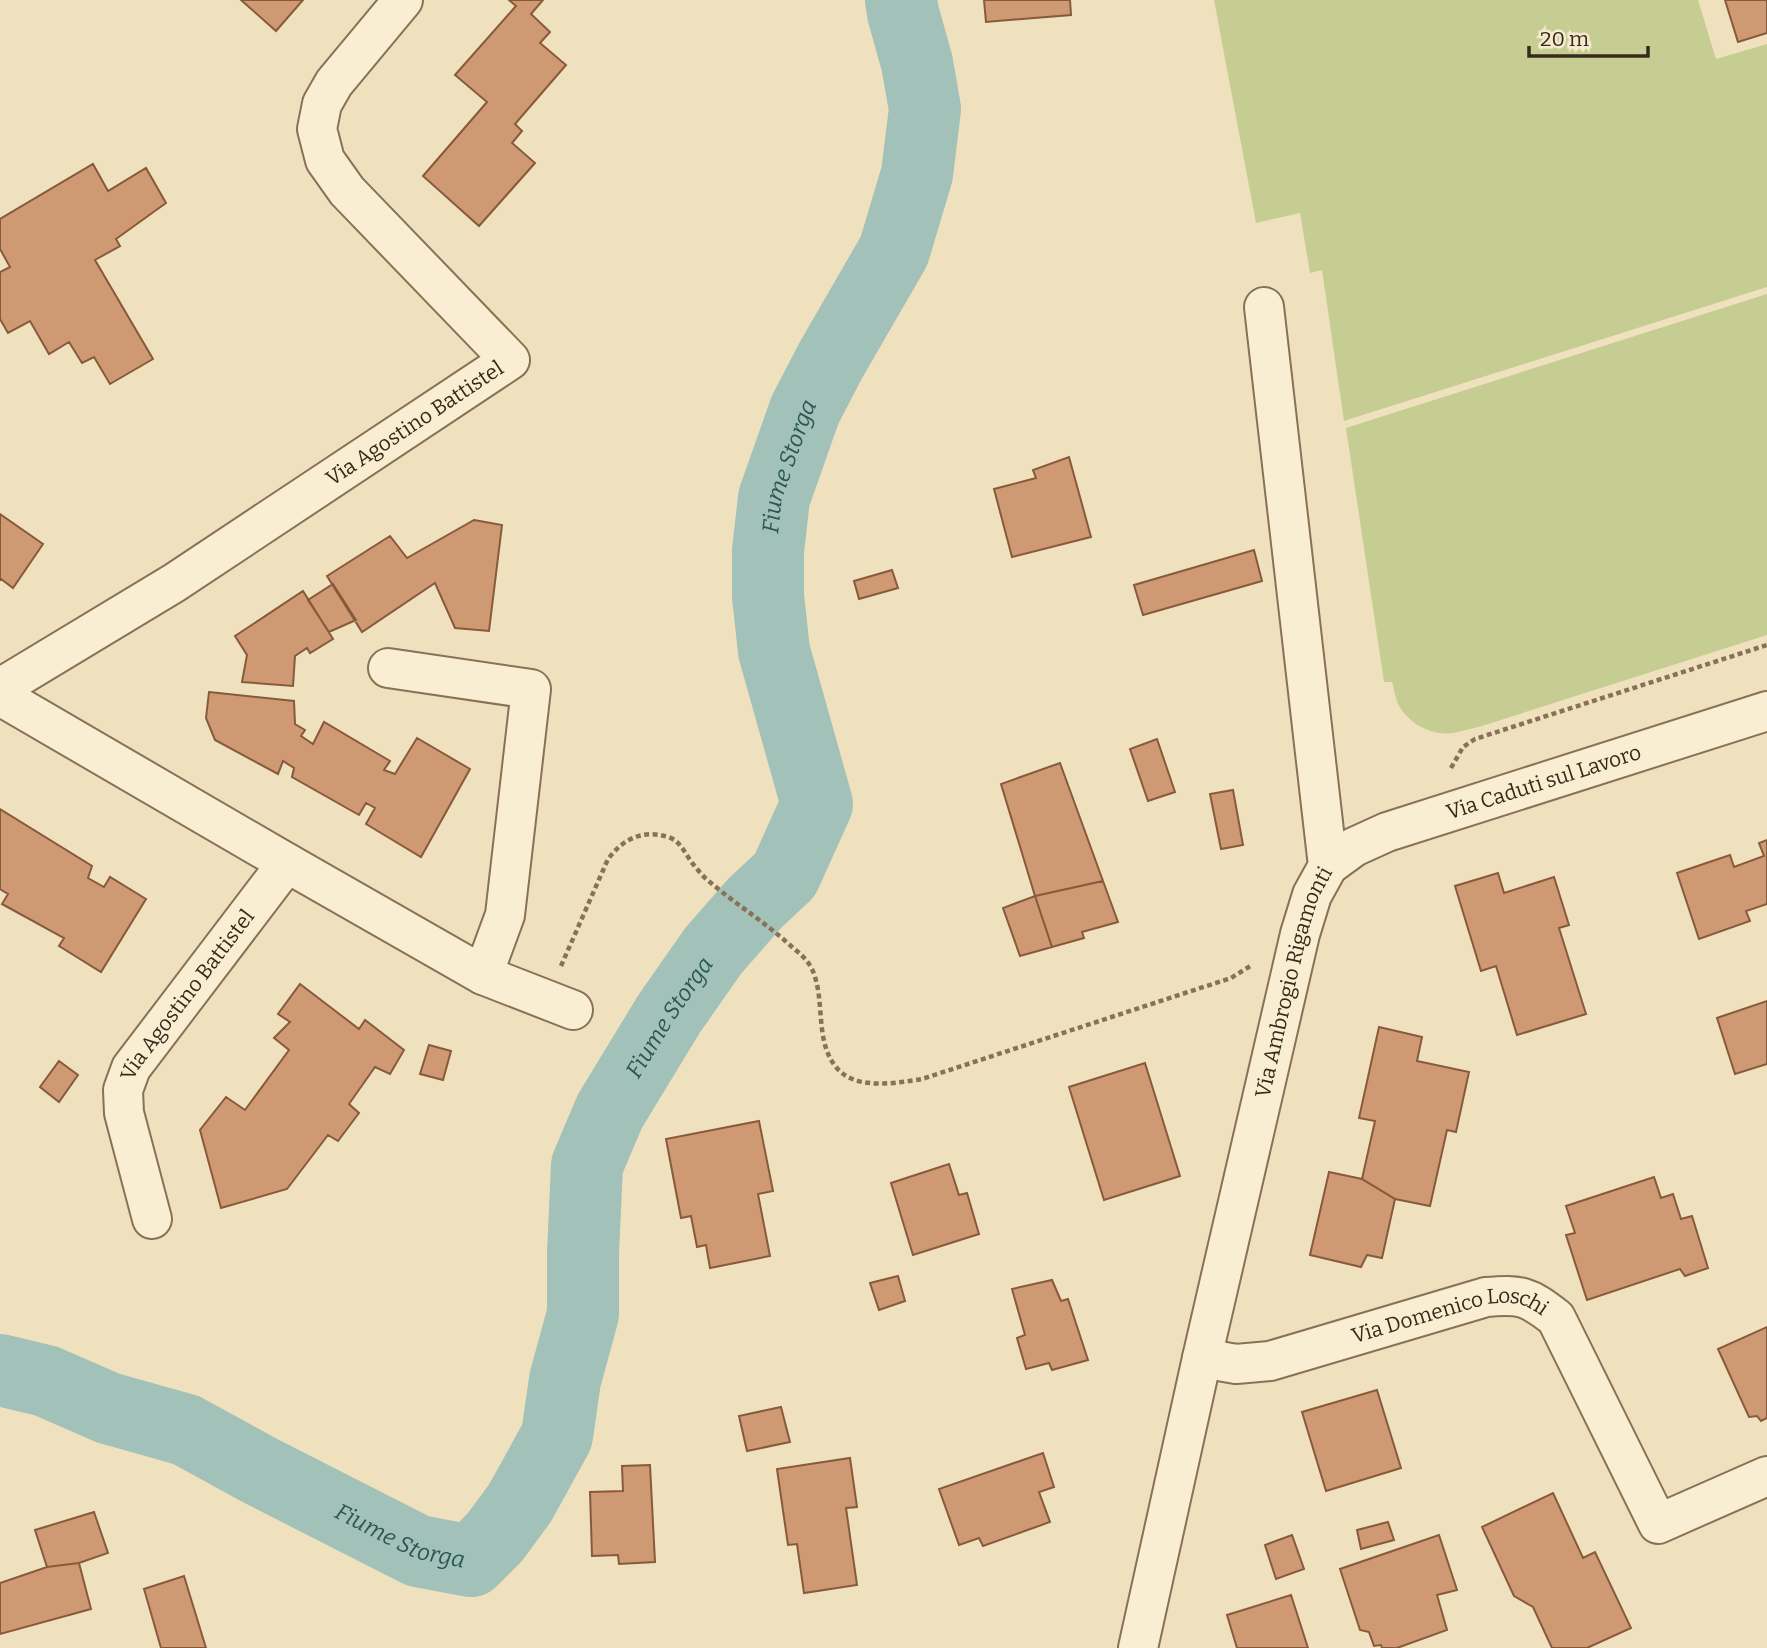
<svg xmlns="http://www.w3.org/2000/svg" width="1767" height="1648" font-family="Bitter,serif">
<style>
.green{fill:#c6cd92}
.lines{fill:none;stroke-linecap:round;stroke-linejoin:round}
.river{stroke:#a2c1b8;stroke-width:72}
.building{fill:#cf9973;stroke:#885a3c;stroke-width:2}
.minor-casing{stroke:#887157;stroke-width:42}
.path{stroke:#887157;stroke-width:4.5;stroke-dasharray:5 3.5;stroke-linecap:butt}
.minor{stroke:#faeed2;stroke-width:38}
.labels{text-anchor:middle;stroke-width:6;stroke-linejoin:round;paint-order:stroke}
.street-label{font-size:21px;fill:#37291c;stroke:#f6ebce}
.water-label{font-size:23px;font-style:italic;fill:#2a5755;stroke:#f6ebce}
</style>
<rect width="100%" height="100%" fill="#efe1be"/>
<path class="green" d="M 1214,0 L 1698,0 L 1716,59 L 1767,44 L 1767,287 L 1344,421 L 1322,270 L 1310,273 L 1300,213 L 1256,223 Z
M 1767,294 L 1767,635 L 1482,726 C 1473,728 1463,731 1454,733 C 1431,736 1409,724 1398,704 C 1395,697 1394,689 1392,682 L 1384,682 L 1346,428 Z"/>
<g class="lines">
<path class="river" id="s1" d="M 0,1370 L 46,1381 L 108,1408 L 186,1430 L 259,1470 L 418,1551 L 471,1561 L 495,1537 L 520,1503 L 557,1436 L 565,1380 L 583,1314 L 583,1253 L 587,1165 L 610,1111 L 669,1014 L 713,951 L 755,903 L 785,875 L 817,804 L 774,651 L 768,596 L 768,551 L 774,498 L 805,410 L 831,360 L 894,251 L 917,174 L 925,109 L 917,63 L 903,13 L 901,0"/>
</g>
<path class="building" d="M 241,0 L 303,0 L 276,31 Z
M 509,0 L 543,0 L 531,14 L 550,32 L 540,43 L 566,65 L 515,124 L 522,131 L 512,143 L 535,163 L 479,226 L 423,176 L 487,102 L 455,75 L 516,6 Z
M 984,0 L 1070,0 L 1071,15 L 986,22 Z
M 1725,0 L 1767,0 L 1767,33 L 1738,42 Z
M 93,164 L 108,191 L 146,168 L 166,203 L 116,239 L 120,246 L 95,260 L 153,359 L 110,384 L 94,357 L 82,363 L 69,342 L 49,354 L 30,321 L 8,333 L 0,319 L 0,272 L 10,267 L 0,249 L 0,219 Z
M 1069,457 L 1091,537 L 1012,557 L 994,489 L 1036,478 L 1033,470 Z
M 0,514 L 43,544 L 13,588 L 1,579 L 0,580 Z
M 474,520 L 502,525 L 489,631 L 455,628 L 435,583 L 362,632 L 327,576 L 390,536 L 407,558 Z
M 1254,550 L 1262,581 L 1143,615 L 1134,585 Z
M 892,570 L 898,588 L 859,599 L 854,581 Z
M 333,584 L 356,620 L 329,632 L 308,600 Z
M 303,591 L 333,639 L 310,653 L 307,648 L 295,656 L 293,686 L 242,682 L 247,655 L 235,636 Z
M 209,692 L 294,701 L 295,724 L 305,730 L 301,736 L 313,744 L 324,722 L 390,761 L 384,770 L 395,774 L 417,738 L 470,769 L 421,857 L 366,824 L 375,808 L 366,803 L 359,815 L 292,777 L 294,768 L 283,761 L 278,774 L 215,740 L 206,718 Z
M 1157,739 L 1175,792 L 1148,801 L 1130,749 Z
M 1060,763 L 1103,881 L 1035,896 L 1001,784 Z
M 1233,790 L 1243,845 L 1221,849 L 1210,794 Z
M 0,809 L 92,866 L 88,878 L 104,887 L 110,877 L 146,899 L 101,972 L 59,946 L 64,938 L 2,904 L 8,894 L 0,889 Z
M 1767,840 L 1767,904 L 1746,911 L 1750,921 L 1699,939 L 1677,873 L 1730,855 L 1734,867 L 1764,856 L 1759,843 Z
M 1498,873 L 1504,893 L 1554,877 L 1569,925 L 1559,928 L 1586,1014 L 1517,1035 L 1496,966 L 1481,971 L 1455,886 Z
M 1103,881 L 1118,922 L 1082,932 L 1084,938 L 1052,947 L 1035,896 Z
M 1035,896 L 1052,947 L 1020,956 L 1003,908 Z
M 300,984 L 359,1029 L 365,1020 L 404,1050 L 390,1074 L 375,1067 L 349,1104 L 359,1113 L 338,1141 L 328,1135 L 287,1189 L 221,1208 L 200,1130 L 226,1097 L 245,1110 L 289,1050 L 274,1038 L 290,1022 L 278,1014 Z
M 1767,1001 L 1767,1064 L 1735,1074 L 1717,1018 Z
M 1379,1027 L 1422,1037 L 1417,1061 L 1469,1072 L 1456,1132 L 1447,1130 L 1430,1206 L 1395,1199 L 1362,1179 L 1375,1121 L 1359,1118 Z
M 429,1045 L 451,1051 L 443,1080 L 420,1074 Z
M 59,1061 L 78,1075 L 59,1102 L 40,1087 Z
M 1145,1063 L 1180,1176 L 1104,1200 L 1069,1087 Z
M 759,1121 L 773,1191 L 758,1194 L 770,1256 L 710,1268 L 706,1245 L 697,1247 L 691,1216 L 681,1218 L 666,1139 Z
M 949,1164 L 959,1195 L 967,1193 L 979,1234 L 913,1255 L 891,1183 Z
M 1329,1172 L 1362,1179 L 1395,1199 L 1382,1258 L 1367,1255 L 1361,1267 L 1310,1255 Z
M 1654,1177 L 1661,1198 L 1673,1194 L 1681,1219 L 1692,1216 L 1708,1268 L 1685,1276 L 1680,1269 L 1587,1300 L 1566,1235 L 1575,1233 L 1566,1206 Z
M 898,1276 L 905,1301 L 879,1310 L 870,1283 Z
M 1052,1280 L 1061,1301 L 1068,1299 L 1088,1360 L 1052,1370 L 1049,1363 L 1026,1369 L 1017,1338 L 1025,1335 L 1012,1289 Z
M 1767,1327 L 1767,1418 L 1761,1421 L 1757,1416 L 1749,1417 L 1718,1349 Z
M 1377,1390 L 1401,1468 L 1326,1491 L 1302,1412 Z
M 781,1407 L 790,1442 L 747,1451 L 739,1416 Z
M 1043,1453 L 1054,1487 L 1039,1492 L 1050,1522 L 983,1546 L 979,1538 L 959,1545 L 939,1489 Z
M 850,1458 L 857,1507 L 846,1508 L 857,1585 L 804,1593 L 797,1544 L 788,1545 L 777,1469 Z
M 650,1465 L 655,1562 L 619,1564 L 618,1555 L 592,1556 L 590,1492 L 623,1491 L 622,1466 Z
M 1553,1493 L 1583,1558 L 1595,1552 L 1631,1628 L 1587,1648 L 1552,1648 L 1533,1607 L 1514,1596 L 1482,1527 Z
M 94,1512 L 108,1553 L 79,1563 L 47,1567 L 35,1530 Z
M 1388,1522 L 1394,1540 L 1361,1549 L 1357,1530 Z
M 1292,1535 L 1304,1569 L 1276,1579 L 1265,1545 Z
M 1439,1535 L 1457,1590 L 1437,1595 L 1447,1630 L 1397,1648 L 1382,1648 L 1381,1645 L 1374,1646 L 1369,1632 L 1360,1630 L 1340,1569 Z
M 79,1563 L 91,1609 L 0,1634 L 0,1583 L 47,1567 Z
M 184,1576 L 206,1648 L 161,1648 L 144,1589 Z
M 1291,1595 L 1308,1648 L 1237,1648 L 1227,1615 Z"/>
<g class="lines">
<g class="minor-casing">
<g id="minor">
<path id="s2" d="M 0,688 L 174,583 L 510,360 L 347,191 L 325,160 L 317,129 L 322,104 L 334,83 L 403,0"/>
<path d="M 0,696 L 287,863 L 483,975 L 505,915 L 531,689 L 388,668"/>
<path id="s3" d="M 1328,866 L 1354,847 L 1387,832 L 1767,711"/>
<path d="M 483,975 L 573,1010"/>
<path id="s4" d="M 152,1219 L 124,1113 L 123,1090 L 131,1068 L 287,863"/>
<path id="s5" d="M 1202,1358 L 1236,1364 L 1270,1361 L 1486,1297 C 1521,1294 1528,1296 1556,1318 L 1658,1524 L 1767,1476"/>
<path id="s6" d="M 1138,1648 L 1202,1358 L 1300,934 L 1312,895 L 1328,866 L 1264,307"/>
</g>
</g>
<path class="path" d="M 1451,768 L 1463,747 L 1475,739 L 1767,645
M 561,966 L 608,859 C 623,839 643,829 668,837 C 681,841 685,854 693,864 C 698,870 704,878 711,883 C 737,905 766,923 791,946 C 799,953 807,959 812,969 C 826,1000 814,1040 836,1067 C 855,1091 896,1083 922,1079 L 1231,978 L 1252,965"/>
<use href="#minor" class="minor"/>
</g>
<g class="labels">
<g class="street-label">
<text dy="7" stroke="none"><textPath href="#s2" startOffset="492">Via Agostino Battistel</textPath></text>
<text dy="7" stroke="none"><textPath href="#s3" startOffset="233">Via Caduti sul Lavoro</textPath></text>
<text dy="7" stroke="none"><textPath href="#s6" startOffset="684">Via Ambrogio Rigamonti</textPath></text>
<text dy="7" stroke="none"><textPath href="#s4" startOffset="248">Via Agostino Battistel</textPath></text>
<text dy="7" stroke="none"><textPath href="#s5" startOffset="256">Via Domenico Loschi</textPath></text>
</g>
<g class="water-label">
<text dy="8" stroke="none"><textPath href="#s1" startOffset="1717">Fiume Storga</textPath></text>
<text dy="8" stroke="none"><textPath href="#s1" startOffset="1108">Fiume Storga</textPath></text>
<text dy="8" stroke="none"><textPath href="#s1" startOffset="436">Fiume Storga</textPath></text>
</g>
</g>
<path d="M1529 46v10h119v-10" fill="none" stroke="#37291c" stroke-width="3.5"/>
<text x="1540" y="46" font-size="21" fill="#37291c" stroke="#f6ebce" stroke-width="5" paint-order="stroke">20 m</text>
</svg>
